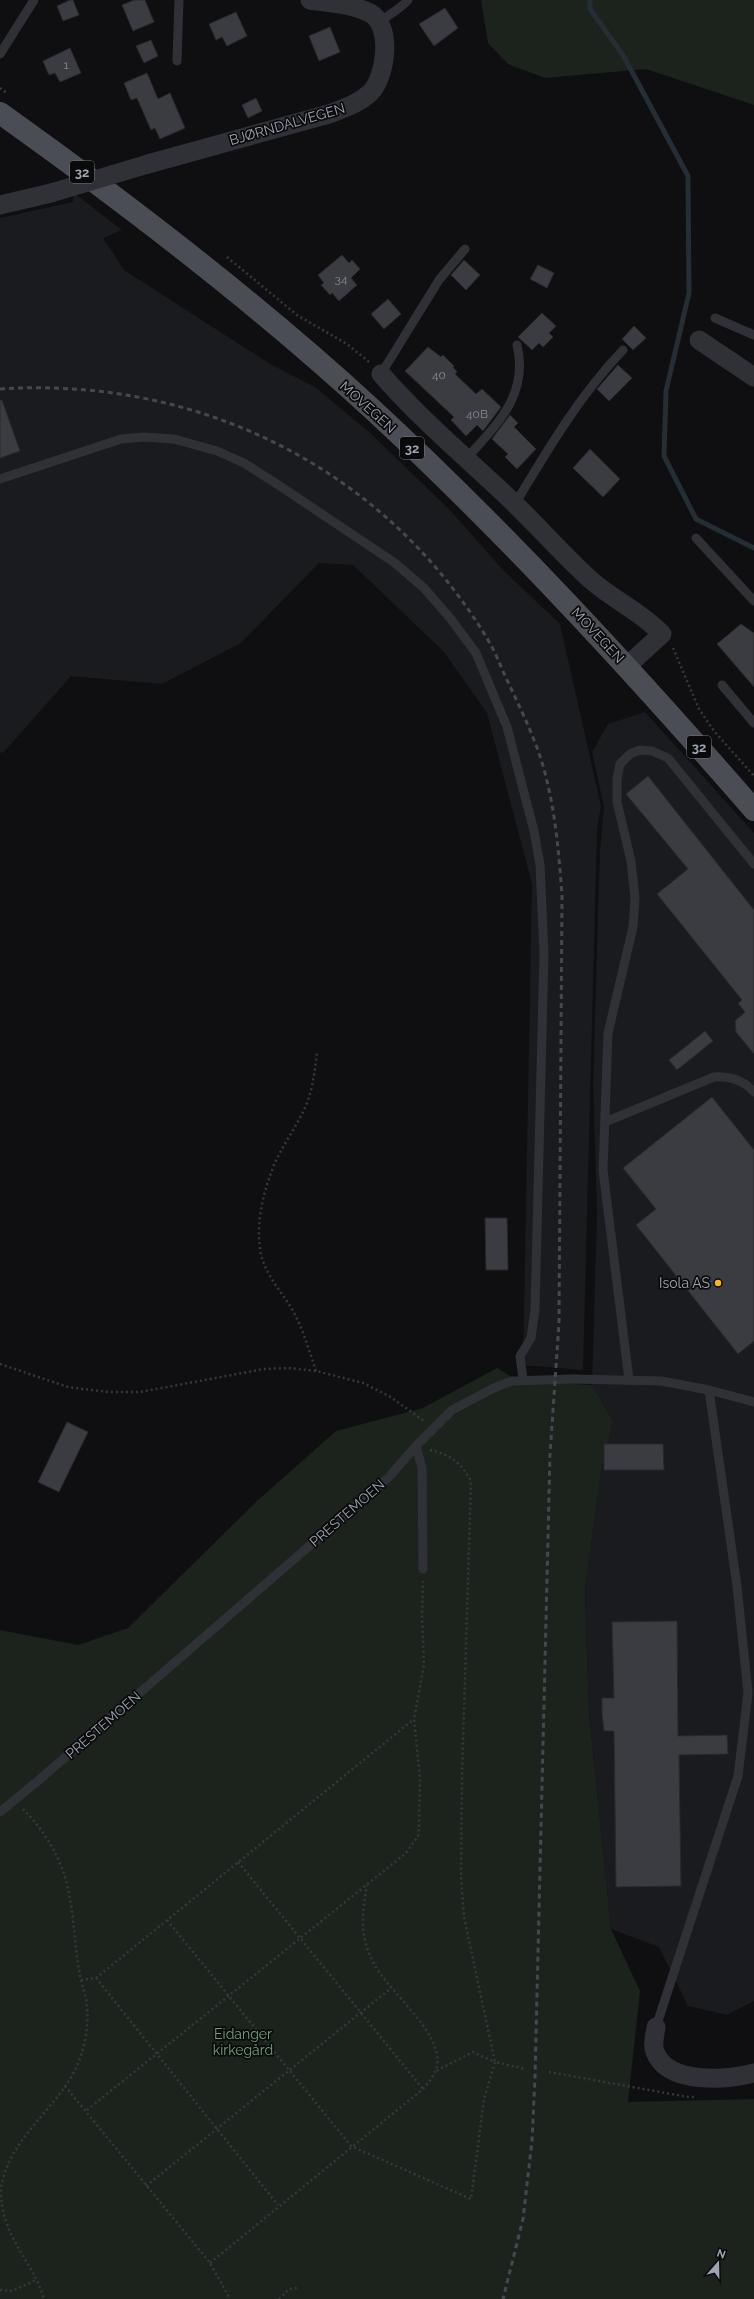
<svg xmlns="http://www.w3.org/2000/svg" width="754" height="2299" font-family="Raleway,sans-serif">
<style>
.built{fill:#1a1b1e}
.green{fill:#1b231c}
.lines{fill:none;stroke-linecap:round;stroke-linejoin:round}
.stream{stroke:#252d35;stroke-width:5}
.building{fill:#3b3c41;stroke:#29292d}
.path{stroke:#36383d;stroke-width:2.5;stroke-dasharray:2 3;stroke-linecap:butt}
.service{stroke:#303136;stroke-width:9}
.minor{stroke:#303136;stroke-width:19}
.primary{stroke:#4b4d55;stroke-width:22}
.rail{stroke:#46484f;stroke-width:3;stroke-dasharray:5 4;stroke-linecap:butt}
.minor-bridge{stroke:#303136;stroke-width:19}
.poi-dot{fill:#ffb519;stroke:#0a0a0b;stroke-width:1.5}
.labels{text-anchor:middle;stroke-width:3.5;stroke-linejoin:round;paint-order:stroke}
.number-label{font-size:12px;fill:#858a96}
.shield{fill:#0a0a0b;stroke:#727681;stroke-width:1}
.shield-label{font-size:13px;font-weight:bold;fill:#9ea4b3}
.street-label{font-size:14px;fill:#9ea4b3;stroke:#0a0a0b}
.poi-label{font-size:14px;fill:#9ea4b3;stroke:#0a0a0b;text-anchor:end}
.park-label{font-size:14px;fill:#73a077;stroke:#0a0a0b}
</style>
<rect width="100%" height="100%" fill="#0f0f11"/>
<path class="built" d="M 74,193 L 122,230 L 103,238 L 124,270 L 270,364 L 315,387 L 369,432 L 450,510 L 502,569 L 560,624 L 601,806 L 597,829 L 583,1370 L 523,1365 L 532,884 L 487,713 L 444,652 L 353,565 L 319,563 L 241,643 L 162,684 L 71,676 L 4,752 L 0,753 L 0,218 L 73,202 Z
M 645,712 L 754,833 L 754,2001 L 727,2015 L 688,2006 L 659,1947 L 611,1929 L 589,1712 L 585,1591 L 601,1472 L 613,1421 L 592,1385 L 597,1214 L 593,1084 L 600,850 L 604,807 L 592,752 L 608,724 Z"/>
<path class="green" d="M 481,0 L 754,0 L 754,105 L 646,69 L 545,78 L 508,64 L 488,43 Z
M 497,1368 L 518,1381 L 592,1385 L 613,1421 L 601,1472 L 585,1591 L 589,1712 L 611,1929 L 640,1991 L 628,2102 L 754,2099 L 754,2299 L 0,2299 L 0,1630 L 78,1645 L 128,1628 L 257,1501 L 336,1431 L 423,1408 Z"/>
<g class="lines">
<path class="stream" d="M 590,0 L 590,9 L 623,55 L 688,176 L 689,293 L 666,391 L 664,456 L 696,519 L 754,548"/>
</g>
<path class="building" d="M 70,0 L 73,0 L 79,15 L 63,21 L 57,6 Z
M 134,0 L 145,0 L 154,22 L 133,31 L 122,5 Z
M 445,8 L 458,28 L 434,46 L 419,24 Z
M 236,12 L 247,36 L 227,46 L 222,37 L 216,40 L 209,24 Z
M 330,27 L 340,52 L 319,61 L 309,36 Z
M 151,40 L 158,56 L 144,63 L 136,46 Z
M 70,48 L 81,73 L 60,82 L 55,73 L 49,75 L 43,61 Z
M 147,73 L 158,99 L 170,93 L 185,128 L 160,139 L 155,128 L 151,130 L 137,98 L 131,100 L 124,83 Z
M 256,98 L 262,111 L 248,118 L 242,105 Z
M 342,255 L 349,263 L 352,260 L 360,269 L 351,278 L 357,285 L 339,301 L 332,293 L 330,295 L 321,285 L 324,283 L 318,275 Z
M 464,260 L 480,275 L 466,290 L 451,275 Z
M 538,265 L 554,273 L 547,288 L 530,279 Z
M 388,299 L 401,314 L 384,329 L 371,314 Z
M 542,313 L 556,326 L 549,333 L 553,337 L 543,347 L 539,343 L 532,350 L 518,337 Z
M 634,326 L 646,338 L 633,350 L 622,339 Z
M 428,347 L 441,357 L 443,355 L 454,366 L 453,367 L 457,372 L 455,374 L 476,394 L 482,389 L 501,407 L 483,431 L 477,425 L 466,436 L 451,420 L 454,417 L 405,371 Z
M 618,365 L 632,378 L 609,401 L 597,389 Z
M 0,400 L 2,400 L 20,451 L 0,458 Z
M 510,415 L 518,423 L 514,427 L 536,449 L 517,469 L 505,457 L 508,454 L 492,439 Z
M 590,449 L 620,479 L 603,497 L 573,468 Z
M 741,624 L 754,633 L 754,687 L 717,644 Z
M 648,776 L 754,910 L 754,1054 L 736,1032 L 735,1021 L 745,1012 L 738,1003 L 742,1000 L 657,894 L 688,869 L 626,794 Z
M 705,1031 L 713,1041 L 677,1070 L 669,1060 Z
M 712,1097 L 754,1150 L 754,1341 L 738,1354 L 636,1225 L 656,1209 L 623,1168 Z
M 485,1218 L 507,1218 L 508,1270 L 486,1270 Z
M 67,1422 L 88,1432 L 59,1492 L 38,1482 Z
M 604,1444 L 663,1444 L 664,1470 L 604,1470 Z
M 677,1621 L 678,1736 L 727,1735 L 728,1754 L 679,1755 L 681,1886 L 616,1887 L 614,1731 L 604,1731 L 602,1714 L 602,1698 L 614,1698 L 612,1622 Z"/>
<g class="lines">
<path class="path" d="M 0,88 L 8,94
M 227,257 L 297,315 L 347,344 L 369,362
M 673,648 L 699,709 L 714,731 L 754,776
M 0,1364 L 68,1387 L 108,1392 L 140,1392 L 264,1369 L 289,1368 L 316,1371 L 363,1383 L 389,1396 L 424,1421
M 316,1371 C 309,1350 303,1329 292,1309 C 281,1291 266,1276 261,1254 C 255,1224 263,1193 274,1165 C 283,1144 298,1125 307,1103 C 313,1087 315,1070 317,1053
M 430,1450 C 450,1455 461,1462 471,1481 L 462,1775 L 461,1876 L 464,1917 L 495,2062 L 525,2069
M 23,1809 C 37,1823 50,1841 58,1859 C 76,1897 72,1940 81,1980 C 83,1989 87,1998 87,2007 C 89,2028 84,2053 74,2072 C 52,2113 9,2139 1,2188 C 0,2237 33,2260 44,2299
M 238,1862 L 423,2089
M 167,1920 L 351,2146 L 471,2199 L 484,2099 L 495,2062 L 473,2052 L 436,2071
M 96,1978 L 278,2205
M 81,1980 L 96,1978 L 414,1719
M 549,2072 L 688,2097 L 696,2097
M 65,2086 L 210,2263 L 230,2299
M 87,2110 L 406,1853 L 418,1836 L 419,1826 L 420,1778 L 414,1719 L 424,1665 L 422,1616 L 423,1581
M 146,2186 L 390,1989
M 210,2263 L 423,2089 C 429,2082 435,2075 437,2066 C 443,2032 388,1992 373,1962 C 359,1934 362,1914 367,1885
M 0,2290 L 12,2291 L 36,2280
M 279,2299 L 289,2289 L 298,2288"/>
<path class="service" d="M 381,22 C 389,13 401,9 408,0
M 0,54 L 34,0
M 177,61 L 179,0
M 715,318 L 754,335
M 381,374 L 439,280 L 465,249
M 467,458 C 497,424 529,395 517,345
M 0,479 L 121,439 L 144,437 L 174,439 L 192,444 L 217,451 L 244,463 L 280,486 L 395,563 L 424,588 L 450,618 L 476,653 L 507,727 L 534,831 L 540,865 L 544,953 L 535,1310 L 531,1338 L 520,1356 L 523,1379
M 515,504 C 548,449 579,396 623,350
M 696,538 L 754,601
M 722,685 L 754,723
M 605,1122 L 714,1077 C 730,1076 743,1080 754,1092
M 629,1380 L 603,1170 L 608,1033 L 633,927 L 635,898 L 631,861 L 617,802 L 617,779 L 620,764 L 630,754 L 640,750 L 652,751 L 668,758 L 754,864
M 416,1446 L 422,1468 L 423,1569
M 0,1812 L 39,1780 L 389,1477 L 416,1446 L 452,1410 L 494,1388 L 512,1381 L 573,1379 L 661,1381 L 709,1390 L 754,1402
M 656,2027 L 738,1776 L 748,1693 L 737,1586 L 709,1390"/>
<path class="minor" d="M 148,164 L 329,114 C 344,108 358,104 370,93 C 386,78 393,25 370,13 C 353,4 329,3 310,0
M 0,205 L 51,193
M 699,340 L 754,377
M 381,374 C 421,420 468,459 513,502 C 540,528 564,556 592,581 C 615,601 640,611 662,634 L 627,666
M 656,2027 C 655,2035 652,2045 655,2052 C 668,2085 726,2080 754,2073"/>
<path class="primary" d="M 0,113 C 129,205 256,302 372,409 C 508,535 633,671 754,810"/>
<path class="rail" d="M 0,389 C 198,376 385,468 488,640 C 496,653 501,668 508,682 C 523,714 539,746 547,781 C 556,818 559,856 562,895 L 559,1323 L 550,1454 L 535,2077 L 532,2141 L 523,2219 L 503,2299"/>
<path class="minor-bridge" d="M 51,193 L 148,164"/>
</g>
<circle class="poi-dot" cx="718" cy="1283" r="4"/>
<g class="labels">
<g class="number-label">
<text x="66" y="69">1</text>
<text x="341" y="283">34</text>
<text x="439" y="379">40</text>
<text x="477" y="418">40B</text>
</g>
<g class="shield">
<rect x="70" y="161" width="24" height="22" rx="3"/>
<rect x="400" y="437" width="24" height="22" rx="3"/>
<rect x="687" y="736" width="24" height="22" rx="3"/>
</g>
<g class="shield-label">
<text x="82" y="177">32</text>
<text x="412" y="453">32</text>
<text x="699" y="752">32</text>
</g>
<g class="street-label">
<text transform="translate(287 124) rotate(-16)" y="5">BJØRNDALVEGEN</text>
<text transform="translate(368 407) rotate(42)" y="5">MOVEGEN</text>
<text transform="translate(598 635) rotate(47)" y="5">MOVEGEN</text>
<text transform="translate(347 1513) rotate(-41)" y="5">PRESTEMOEN</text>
<text transform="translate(103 1725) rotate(-41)" y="5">PRESTEMOEN</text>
</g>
<g class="poi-label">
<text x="710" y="1288">Isola AS</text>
</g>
<g class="park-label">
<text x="243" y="2039">Eidanger<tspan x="243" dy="16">kirkegård</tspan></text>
</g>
</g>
<g transform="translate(718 2263) rotate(20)" stroke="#0a0a0b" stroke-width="3" paint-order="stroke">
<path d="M0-3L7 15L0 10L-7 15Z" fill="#9ea4b3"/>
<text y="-6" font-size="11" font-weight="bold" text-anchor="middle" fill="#9ea4b3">N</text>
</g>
</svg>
